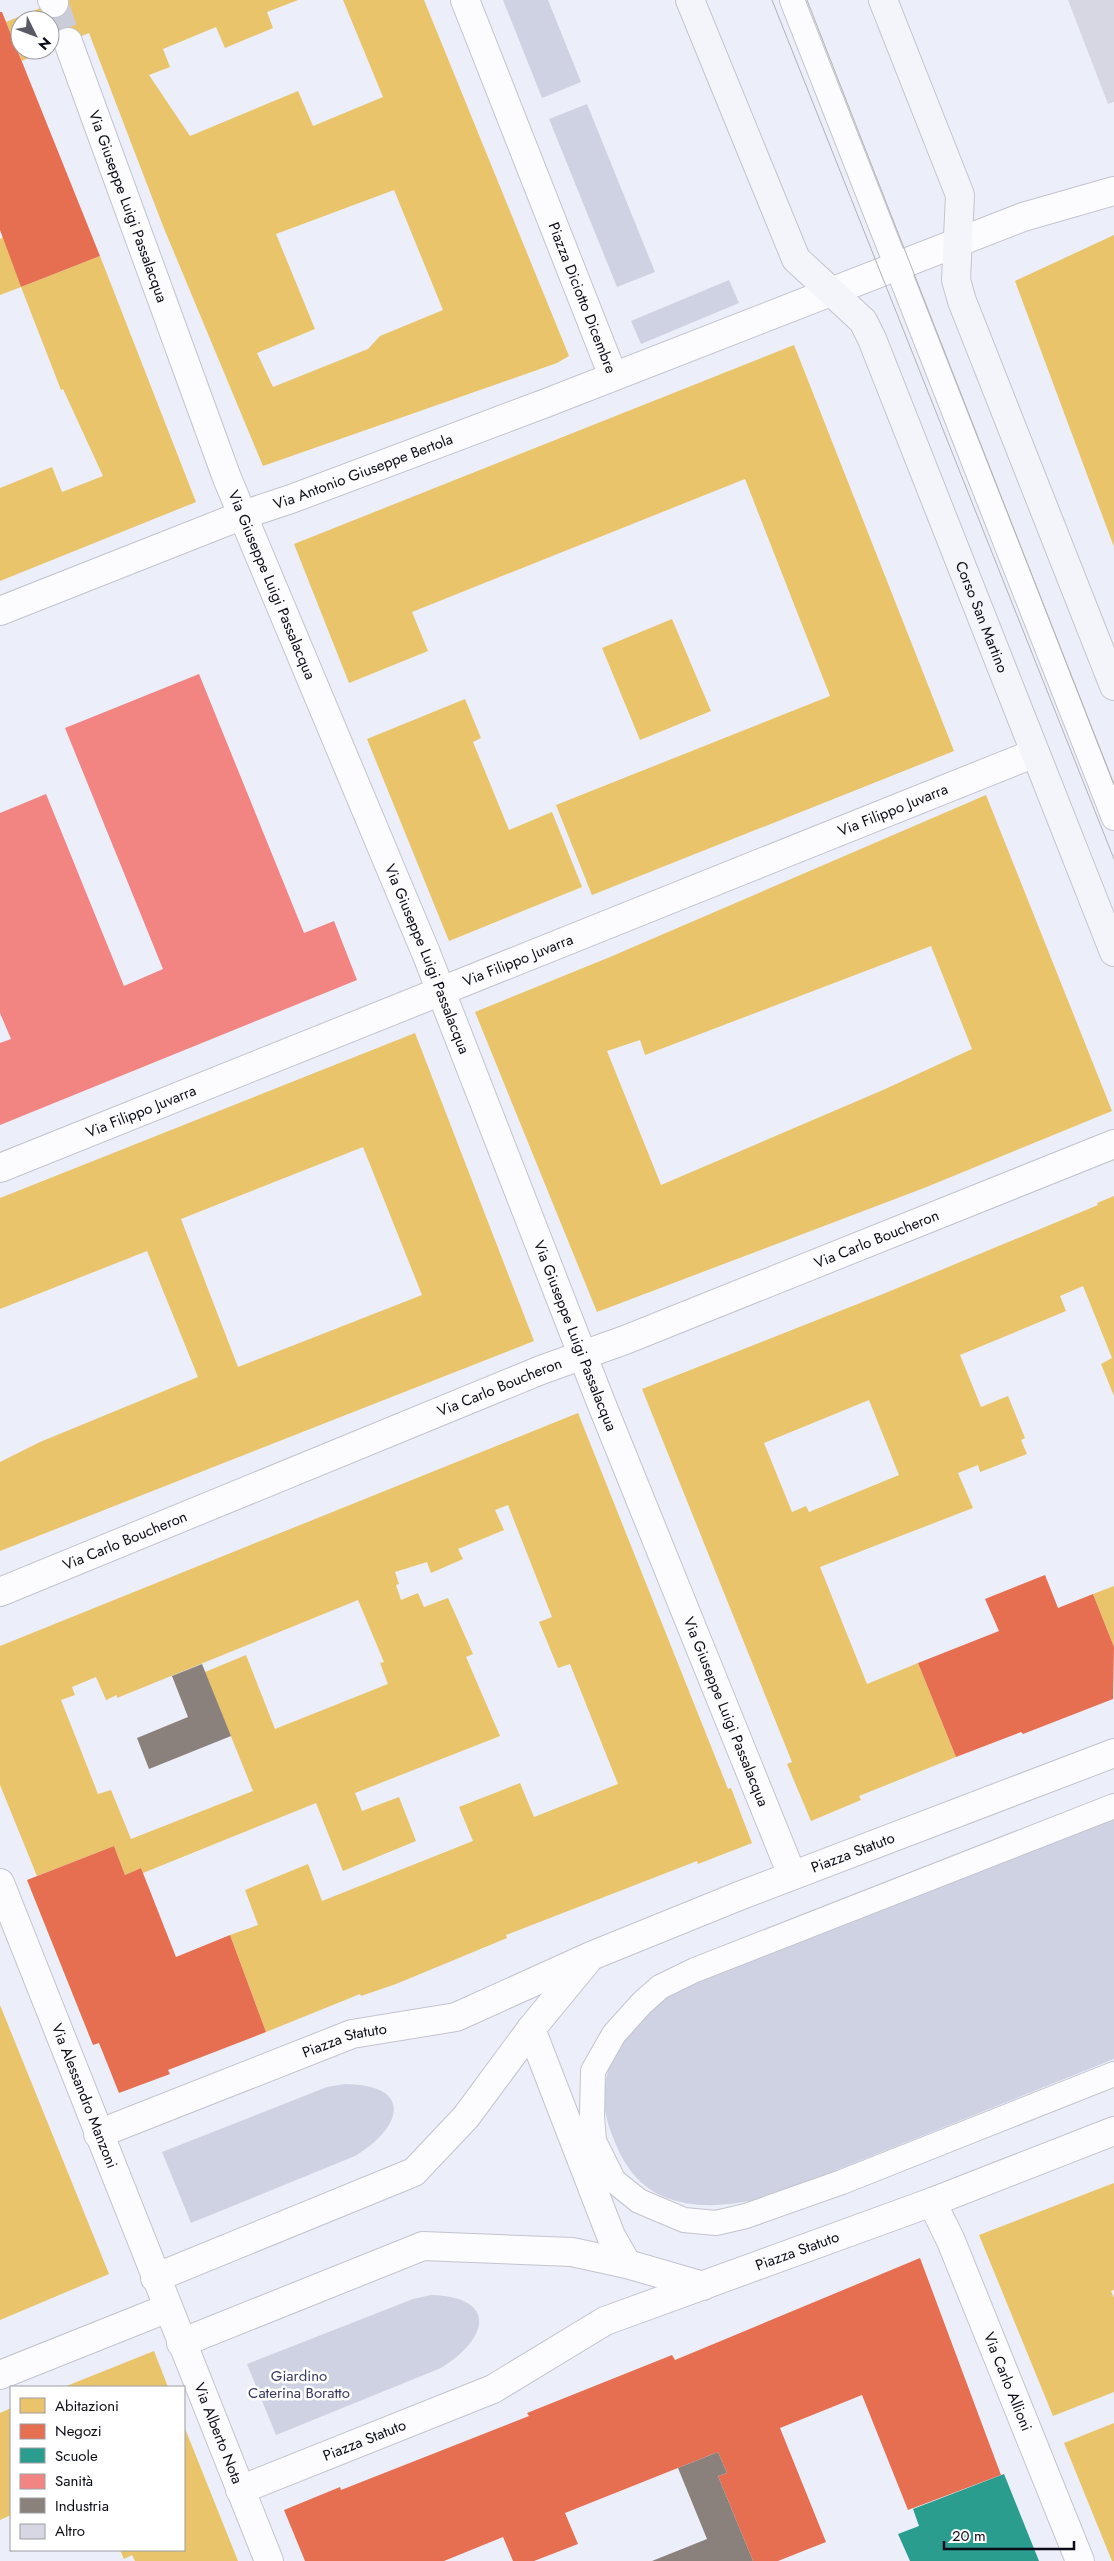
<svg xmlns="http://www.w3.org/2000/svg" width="1114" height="2561" font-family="Jost,sans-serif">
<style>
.green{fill:#cfd2e2}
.homes{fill:#e9c46a;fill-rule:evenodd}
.shops{fill:#e76f51}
.schools{fill:#2a9d8f}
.health{fill:#f28482}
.industry{fill:#8a817c}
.building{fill:#d6d7e3}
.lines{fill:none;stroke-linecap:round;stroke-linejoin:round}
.minor-tunnel{stroke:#caccd7;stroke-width:28;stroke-dasharray:28 14;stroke-linecap:butt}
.service-casing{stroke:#c2c4cf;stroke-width:26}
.pedestrian-casing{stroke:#c2c4cf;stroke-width:30}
.minor-casing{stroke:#c2c4cf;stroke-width:30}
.secondary-casing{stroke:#c2c4cf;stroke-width:30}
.service{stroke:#fcfcfe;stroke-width:24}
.pedestrian{stroke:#fcfcfe;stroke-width:28}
.minor{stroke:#fcfcfe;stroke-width:28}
.secondary{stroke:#f4f5fa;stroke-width:28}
.tram{stroke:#b3b3b6;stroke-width:1}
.labels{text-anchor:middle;stroke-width:5;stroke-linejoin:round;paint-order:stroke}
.street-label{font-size:15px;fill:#0a0b16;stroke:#fff}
.park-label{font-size:15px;fill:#363862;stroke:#fff}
</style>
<rect width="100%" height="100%" fill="#eceef9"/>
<path class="green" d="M 503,0 L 548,0 L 581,82 L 542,98 Z
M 587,104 L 655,272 L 617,287 L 549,119 Z
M 729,280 L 739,303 L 641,344 L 631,321 Z
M 1114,1816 L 1114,2059 L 769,2197 C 734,2205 697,2211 662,2196 C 640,2186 626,2168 617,2147 C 613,2137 608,2126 606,2115 C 598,2077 618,2034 647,2009 C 655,2002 665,1996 675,1990 Z
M 345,2084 C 415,2085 402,2128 355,2156 L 191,2223 L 162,2152 L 327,2087 Z
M 431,2295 C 500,2297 487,2340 441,2368 L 276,2435 L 247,2364 L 413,2299 Z"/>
<path class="homes" d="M 60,0 L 298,0 L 267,12 L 273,28 L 225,48 L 216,27 L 163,49 L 170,67 L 149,75 L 190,136 L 298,91 L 313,126 L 383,97 L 343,0 L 424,0 L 569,356 L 557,363 L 263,466 L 163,226 L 89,33 L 50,49 L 50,20 L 20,20 L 20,50 L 48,50 L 22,61 L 6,22 ZM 394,190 L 443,310 L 380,336 L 368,349 L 273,387 L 257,353 L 315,329 L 276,234 Z
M 1114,235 L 1114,547 L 1015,281 Z
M 3,237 L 21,287 L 100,256 L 196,502 L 0,581 L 0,488 L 52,467 L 62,492 L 103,476 L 63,389 L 61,390 L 21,287 L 0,295 L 0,239 Z
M 794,345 L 954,751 L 592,895 L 556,805 L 830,696 L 745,479 L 412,612 L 428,651 L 349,683 L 294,544 Z
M 672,619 L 711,711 L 640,740 L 602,648 Z
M 465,699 L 481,738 L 473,742 L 509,830 L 552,812 L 582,887 L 449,941 L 367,739 Z
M 986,795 L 1112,1111 L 924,1188 L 597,1312 L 475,1012 L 610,957 ZM 931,946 L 972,1049 L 883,1090 L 661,1185 L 607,1051 L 640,1040 L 645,1055 Z
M 415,1033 L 534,1341 L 0,1551 L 0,1462 L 40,1442 L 198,1377 L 147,1251 L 0,1309 L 0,1198 ZM 363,1147 L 422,1295 L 238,1367 L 181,1219 Z
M 1114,1196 L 1114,1396 L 1101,1364 L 1112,1358 L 1083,1286 L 1060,1296 L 1066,1311 L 960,1355 L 981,1407 L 1008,1396 L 1025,1438 L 1021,1440 L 1027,1454 L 980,1472 L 978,1465 L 958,1473 L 973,1508 L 820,1567 L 867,1684 L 918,1663 L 956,1757 L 859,1796 L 861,1800 L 811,1821 L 787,1764 L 792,1762 L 642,1389 L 883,1294 L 1098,1205 L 1097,1203 ZM 869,1400 L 899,1475 L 809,1512 L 806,1506 L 792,1512 L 764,1443 Z
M 578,1413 L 728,1789 L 731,1788 L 752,1843 L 698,1864 L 697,1861 L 506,1935 L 507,1938 L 396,1984 L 361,1996 L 360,1994 L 266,2032 L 230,1935 L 258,1925 L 245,1890 L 308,1864 L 322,1901 L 473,1841 L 459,1807 L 520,1783 L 534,1817 L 618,1784 L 570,1664 L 558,1668 L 539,1622 L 552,1617 L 508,1505 L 495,1510 L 504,1530 L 458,1549 L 463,1559 L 431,1573 L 427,1562 L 395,1572 L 399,1584 L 396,1585 L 401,1600 L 418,1593 L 424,1607 L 448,1598 L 473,1654 L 466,1657 L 500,1736 L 355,1793 L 362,1811 L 399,1797 L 416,1841 L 343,1871 L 316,1803 L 143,1873 L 141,1868 L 125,1875 L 114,1846 L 37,1876 L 0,1785 L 0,1646 ZM 358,1600 L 384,1662 L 380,1663 L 388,1684 L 275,1729 L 246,1655 L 205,1672 L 253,1791 L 131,1839 L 111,1790 L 98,1794 L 61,1700 L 75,1695 L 72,1687 L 96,1677 L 106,1700 L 117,1695 L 117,1698 Z
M 1114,1586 L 1114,1647 L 1093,1594 Z
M 0,2005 L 109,2274 L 0,2320 Z
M 1114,2183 L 1114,2290 L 1111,2291 L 1114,2298 L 1114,2392 L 1053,2416 L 979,2235 Z
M 154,2351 L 168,2387 L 64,2387 Z
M 11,2408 L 11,2515 L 0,2520 L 0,2413 Z
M 1114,2423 L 1114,2561 L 1112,2561 L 1064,2443 Z
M 184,2426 L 238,2561 L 135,2561 L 132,2555 L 124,2559 L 120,2550 L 184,2550 Z"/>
<path class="shops" d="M 0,12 L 2,12 L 100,256 L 21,287 L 0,230 Z
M 1045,1575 L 1058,1608 L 1093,1594 L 1114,1647 L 1113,1699 L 1023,1734 L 1021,1732 L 956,1757 L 918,1663 L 999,1631 L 985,1599 Z
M 114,1846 L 125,1875 L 141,1868 L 176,1957 L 230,1935 L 266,2032 L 168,2070 L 170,2074 L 119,2093 L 99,2043 L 93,2045 L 27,1880 Z
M 920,2258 L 1001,2475 L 908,2510 L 862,2395 L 780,2428 L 826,2542 L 778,2561 L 753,2561 L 718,2476 L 727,2473 L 718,2452 L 565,2513 L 578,2544 L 534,2561 L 513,2561 L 503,2537 L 444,2561 L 305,2561 L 284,2510 L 340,2487 L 341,2490 L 529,2416 L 527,2413 L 672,2355 L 675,2360 Z"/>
<path class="schools" d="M 1004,2474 L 1039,2561 L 910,2561 L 898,2534 L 919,2526 L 913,2509 Z"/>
<path class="health" d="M 199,674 L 304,933 L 334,921 L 357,980 L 0,1125 L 0,1043 L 11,1039 L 0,1013 L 0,813 L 46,794 L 124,986 L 163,969 L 65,728 Z"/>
<path class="industry" d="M 202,1664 L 231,1736 L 149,1769 L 137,1738 L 188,1717 L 172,1676 Z
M 718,2452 L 727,2473 L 718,2476 L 753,2561 L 652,2561 L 707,2539 L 678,2468 Z"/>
<path class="building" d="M 1068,0 L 1114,0 L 1114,102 L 1108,104 Z"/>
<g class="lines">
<path class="minor-tunnel" d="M 54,3 L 68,42"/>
<g class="service-casing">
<path id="service" d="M 792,0 L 1114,818
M 1114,1806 L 695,1970 L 660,1987 L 642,2003 L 614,2034 L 593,2071 L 592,2116 L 594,2141 L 614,2181 L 639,2201 L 684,2220 L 716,2223 L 746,2216 L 842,2182 L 1114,2074"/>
</g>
<g class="pedestrian-casing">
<path id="pedestrian" d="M 0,2375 L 168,2308"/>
</g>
<g class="minor-casing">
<g id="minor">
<path d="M 52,0 L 54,3"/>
<path id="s1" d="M 465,0 L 613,376"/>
<path id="s2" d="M 68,42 L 227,478 L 426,953 L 600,1400 L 792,1875"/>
<path id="s3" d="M 0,611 L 243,515 L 291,499 L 546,403 L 1023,217 L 1114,191"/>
<path id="s4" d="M 0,1168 L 1035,753"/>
<path id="s5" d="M 0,1592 L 541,1370 L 625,1340 L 1114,1144"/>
<path id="s6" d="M 0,1883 L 269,2561"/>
<path d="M 531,2029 L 611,2236 L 627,2264"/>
<path id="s7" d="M 98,2134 L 352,2034 L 456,2017 L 591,1956 L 739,1896 L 1114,1753"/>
<path id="s8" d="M 932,2202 L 951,2241 L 1080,2561"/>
<path d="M 155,2278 L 414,2172 L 466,2117 L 531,2029 L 587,1961"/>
<path d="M 181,2343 L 423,2246 L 572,2252 L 627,2264 L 703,2286"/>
<path id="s9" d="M 240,2490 L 493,2389 L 605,2321 L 932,2202 L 1114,2131"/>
</g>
</g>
<g class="secondary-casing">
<g id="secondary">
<path id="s10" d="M 690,0 L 796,259 L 863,321 L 872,339 L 1114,952"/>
<path d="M 883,0 L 960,195 L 956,280 L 962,301 L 1114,686"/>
</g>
</g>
<use href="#service" class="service"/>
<use href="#pedestrian" class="pedestrian"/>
<use href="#minor" class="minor"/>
<use href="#secondary" class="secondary"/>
<path class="tram" d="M 772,0 L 1114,859
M 807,0 L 1114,785"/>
</g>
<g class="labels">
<g class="street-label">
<text dy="5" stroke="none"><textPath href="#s2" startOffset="175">Via Giuseppe Luigi Passalacqua</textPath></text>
<text dy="5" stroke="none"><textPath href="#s1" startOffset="320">Piazza Diciotto Dicembre</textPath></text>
<text dy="5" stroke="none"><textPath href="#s3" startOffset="389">Via Antonio Giuseppe Bertola</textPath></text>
<text dy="5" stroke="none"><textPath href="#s2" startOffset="580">Via Giuseppe Luigi Passalacqua</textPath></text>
<text dy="5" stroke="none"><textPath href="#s10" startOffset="690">Corso San Martino</textPath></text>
<text dy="5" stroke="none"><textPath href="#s4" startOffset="962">Via Filippo Juvarra</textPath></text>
<text dy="5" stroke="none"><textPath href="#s2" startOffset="985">Via Giuseppe Luigi Passalacqua</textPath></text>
<text dy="5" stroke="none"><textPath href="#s4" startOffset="558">Via Filippo Juvarra</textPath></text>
<text dy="5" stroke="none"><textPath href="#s4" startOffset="152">Via Filippo Juvarra</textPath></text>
<text dy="5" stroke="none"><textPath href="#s5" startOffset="945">Via Carlo Boucheron</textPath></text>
<text dy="5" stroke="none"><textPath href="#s2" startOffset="1390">Via Giuseppe Luigi Passalacqua</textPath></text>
<text dy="5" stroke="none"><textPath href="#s5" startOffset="540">Via Carlo Boucheron</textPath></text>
<text dy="5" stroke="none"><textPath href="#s5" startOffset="135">Via Carlo Boucheron</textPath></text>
<text dy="5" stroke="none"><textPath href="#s2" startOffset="1795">Via Giuseppe Luigi Passalacqua</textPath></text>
<text dy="5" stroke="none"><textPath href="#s7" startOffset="808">Piazza Statuto</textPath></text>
<text dy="5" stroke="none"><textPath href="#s7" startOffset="264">Piazza Statuto</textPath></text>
<text dy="5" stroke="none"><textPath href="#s6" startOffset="229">Via Alessandro Manzoni</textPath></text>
<text dy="5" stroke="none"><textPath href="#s9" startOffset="608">Piazza Statuto</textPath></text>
<text dy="5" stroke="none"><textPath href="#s8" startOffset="195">Via Carlo Allioni</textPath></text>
<text dy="5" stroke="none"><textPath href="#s6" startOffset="592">Via Alberto Nota</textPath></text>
<text dy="5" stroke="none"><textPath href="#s9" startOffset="134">Piazza Statuto</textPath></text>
</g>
<g class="park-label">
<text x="299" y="2381">Giardino<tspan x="299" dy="17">Caterina Boratto</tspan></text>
</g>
</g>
<rect x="10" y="2386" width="175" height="165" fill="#ffffff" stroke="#9d9da2"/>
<rect x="20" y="2398" width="25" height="15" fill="#e9c46a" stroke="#9d9da2"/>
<text x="55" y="2411" font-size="15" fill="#0a0b16">Abitazioni</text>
<rect x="20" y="2424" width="25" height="15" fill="#e76f51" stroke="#9d9da2"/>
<text x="55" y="2436" font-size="15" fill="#0a0b16">Negozi</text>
<rect x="20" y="2448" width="25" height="15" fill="#2a9d8f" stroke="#9d9da2"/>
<text x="55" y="2461" font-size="15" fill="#0a0b16">Scuole</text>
<rect x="20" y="2474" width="25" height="15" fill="#f28482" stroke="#9d9da2"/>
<text x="55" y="2486" font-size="15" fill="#0a0b16">Sanità</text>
<rect x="20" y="2498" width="25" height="15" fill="#8a817c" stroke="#9d9da2"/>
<text x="55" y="2511" font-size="15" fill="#0a0b16">Industria</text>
<rect x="20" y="2524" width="25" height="15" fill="#d6d7e3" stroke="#9d9da2"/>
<text x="55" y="2536" font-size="15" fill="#0a0b16">Altro</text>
<g transform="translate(35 35) rotate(132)"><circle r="24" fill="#ffffff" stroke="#9d9da2"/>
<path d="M0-4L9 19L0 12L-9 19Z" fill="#595a65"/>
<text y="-8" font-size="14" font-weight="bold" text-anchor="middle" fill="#0a0b16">N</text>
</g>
<path d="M944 2541v8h130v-8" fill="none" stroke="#0a0b16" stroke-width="2.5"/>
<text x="952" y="2541" font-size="15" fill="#0a0b16" stroke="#ffffff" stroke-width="4" paint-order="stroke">20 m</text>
</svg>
